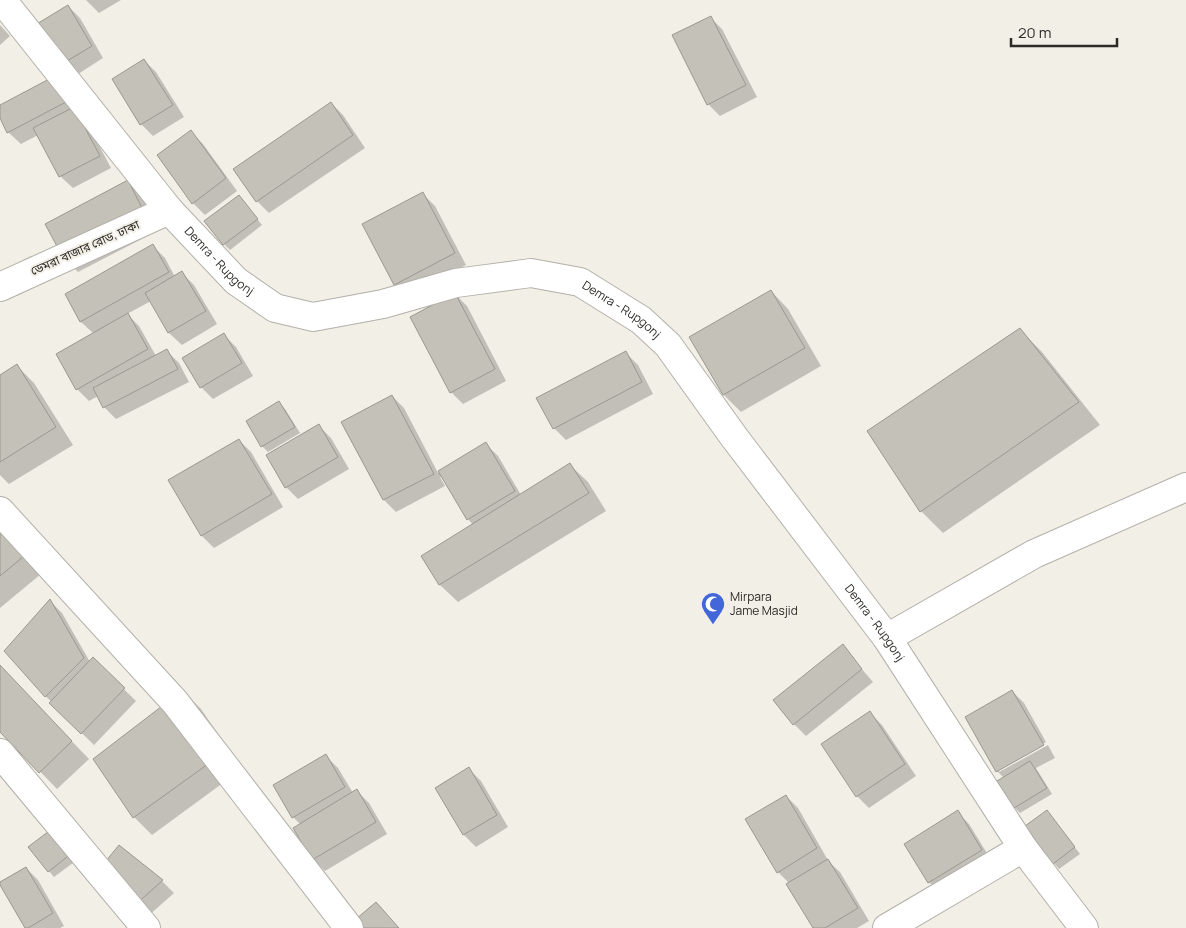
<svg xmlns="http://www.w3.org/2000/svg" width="1186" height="928" font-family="Manrope,'Noto Sans Bengali',sans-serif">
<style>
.shadow{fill:#0003}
.building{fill:#c4c1b9;stroke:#9b9890}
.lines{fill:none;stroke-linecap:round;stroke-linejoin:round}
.minor-casing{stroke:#b3b0a9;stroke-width:30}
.tertiary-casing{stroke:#b3b0a9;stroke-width:30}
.minor{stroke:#fff;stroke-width:28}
.tertiary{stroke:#fff;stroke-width:28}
.labels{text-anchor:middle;stroke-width:4;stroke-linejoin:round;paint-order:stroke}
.street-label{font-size:12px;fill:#2d2b28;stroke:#f2efe7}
.poi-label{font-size:12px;fill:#2d2b28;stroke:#f2efe7;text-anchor:start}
</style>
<rect width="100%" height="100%" fill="#f2efe7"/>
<path class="shadow" d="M 86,0 L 121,0 L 99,13 Z
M 68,6 L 80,18 L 103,58 L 75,76 L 63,63 Z
M 710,17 L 722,29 L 757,97 L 720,116 L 708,104 Z
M 0,25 L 10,36 L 0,45 Z
M 144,60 L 156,72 L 184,117 L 153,136 L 141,124 L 113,80 Z
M 52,79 L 86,121 L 111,168 L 73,188 L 60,176 L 38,135 L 21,144 L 8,132 L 0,116 L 0,107 Z
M 331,103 L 343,115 L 365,148 L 269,213 L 257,201 Z
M 191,132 L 203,144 L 237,191 L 205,215 L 193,203 Z
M 128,182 L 140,194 L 159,230 L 78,272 L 66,260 Z
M 423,194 L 435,206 L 466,265 L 407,296 L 395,284 Z
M 239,196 L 262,225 L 230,250 L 224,244 Z
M 153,246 L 165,258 L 175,277 L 182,273 L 194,285 L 217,324 L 182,345 L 169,333 L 151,301 L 127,314 L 139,326 L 156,356 L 167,351 L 179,363 L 189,382 L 116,419 L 104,407 L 98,396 L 89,401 L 77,389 L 94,334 L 81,322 L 67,295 Z
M 31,256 L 37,262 L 47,280 L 17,296 L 11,290 L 2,271 Z
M 771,291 L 788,309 L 821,366 L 741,412 L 724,395 L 691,338 Z
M 455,294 L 467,306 L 506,381 L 463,404 L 451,392 Z
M 1020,330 L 1042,352 L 1100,425 L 943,533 L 921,511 Z
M 224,335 L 236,347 L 253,376 L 213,399 L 201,387 Z
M 625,352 L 638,365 L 653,394 L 566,440 L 554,428 Z
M 17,366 L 34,383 L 73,445 L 9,484 L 0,475 L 0,376 Z
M 392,396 L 404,408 L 438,473 L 486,444 L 498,456 L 521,495 L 570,465 L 588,482 L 606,511 L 458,602 L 440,585 L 422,556 L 473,525 L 468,519 L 442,476 L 440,477 L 445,486 L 396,512 L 384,500 L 343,422 Z
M 279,403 L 285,409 L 300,433 L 268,452 L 262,446 L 248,421 Z
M 319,426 L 331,438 L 349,469 L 298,499 L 286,487 Z
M 239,440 L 251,452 L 283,507 L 214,548 L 202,536 L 170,481 Z
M 0,525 L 41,574 L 0,608 Z
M 50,601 L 62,613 L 90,662 L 93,659 L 136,701 L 94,745 L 51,703 L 52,702 L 45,696 Z
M 842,646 L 873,682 L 806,736 L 794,724 Z
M 0,667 L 89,759 L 57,789 L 0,730 Z
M 183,691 L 201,709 L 242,769 L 152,835 L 134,817 L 95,760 Z
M 1012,691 L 1024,703 L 1046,742 L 999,769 L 999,772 L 1048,745 L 1055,758 L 1036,768 L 1052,794 L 1020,813 L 1015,808 L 1004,778 L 997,771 L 966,717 Z
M 870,713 L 882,725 L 916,776 L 869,808 L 857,796 Z
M 326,756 L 338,768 L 353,793 L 357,791 L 369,803 L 387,834 L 325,871 L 313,859 L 300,824 L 293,817 Z
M 469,769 L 481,781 L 508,827 L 476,847 L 464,835 Z
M 786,796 L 798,808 L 829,862 L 840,872 L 869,921 L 857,928 L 814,928 L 789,883 L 778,872 L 747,819 Z
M 1047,811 L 1080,854 L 1059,869 L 1054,863 Z
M 957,812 L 969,824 L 993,863 L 941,894 L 929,882 Z
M 53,830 L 77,860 L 54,877 L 49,871 Z
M 119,847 L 162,881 L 174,893 L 147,917 Z
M 26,868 L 38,880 L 64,926 L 60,928 L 26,928 Z"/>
<path class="building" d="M 68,5 L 92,46 L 62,64 L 35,25 Z
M 711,16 L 746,85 L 707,105 L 672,35 Z
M 144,59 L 173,105 L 140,125 L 112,79 Z
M 53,77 L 66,102 L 7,133 L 0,118 L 0,105 Z
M 331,102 L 353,135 L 256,202 L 233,169 Z
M 74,107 L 100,156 L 59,177 L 33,128 Z
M 191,130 L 226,178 L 192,204 L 157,155 Z
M 128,180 L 147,218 L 65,261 L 45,224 Z
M 423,192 L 455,253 L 394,285 L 362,224 Z
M 239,195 L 258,219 L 223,245 L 204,221 Z
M 153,244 L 169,272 L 80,322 L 65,294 Z
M 182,271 L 206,311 L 168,333 L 145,293 Z
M 771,290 L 805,348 L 723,395 L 689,337 Z
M 455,293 L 495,369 L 450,393 L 410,317 Z
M 128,313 L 148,349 L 76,390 L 56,354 Z
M 1020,328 L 1079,402 L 920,512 L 867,431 Z
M 224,333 L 242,363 L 200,388 L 182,358 Z
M 167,349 L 178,369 L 103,408 L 93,388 Z
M 626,351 L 642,382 L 553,429 L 536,398 Z
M 17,364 L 56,427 L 0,462 L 0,375 Z
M 392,395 L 434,474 L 383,500 L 341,422 Z
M 279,401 L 295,427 L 261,447 L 246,421 Z
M 319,424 L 338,457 L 285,488 L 266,455 Z
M 239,439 L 272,494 L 201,536 L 168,480 Z
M 486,442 L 515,491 L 467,520 L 438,471 Z
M 570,463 L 589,493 L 439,585 L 421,556 Z
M 0,527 L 24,556 L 0,576 Z
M 50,599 L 84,658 L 45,697 L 4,651 Z
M 843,644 L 862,669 L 793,725 L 773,700 Z
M 93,657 L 125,688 L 81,734 L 49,703 Z
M 0,665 L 72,741 L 39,773 L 0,732 Z
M 183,690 L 226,751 L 133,818 L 93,759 Z
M 1012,690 L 1044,745 L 996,772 L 965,717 Z
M 870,711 L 905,764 L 856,797 L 821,744 Z
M 326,754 L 345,787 L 292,818 L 273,785 Z
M 1030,761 L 1047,788 L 1014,808 L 997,781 Z
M 469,767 L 497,815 L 463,835 L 435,788 Z
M 357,789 L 376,822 L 312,860 L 293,828 Z
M 786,795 L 817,848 L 777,873 L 745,819 Z
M 958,810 L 982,850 L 928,883 L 904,844 Z
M 1047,810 L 1075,847 L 1053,864 L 1025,826 Z
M 53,828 L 72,853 L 48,872 L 28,847 Z
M 119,845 L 163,880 L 134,906 L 101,867 Z
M 828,859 L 858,908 L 825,928 L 813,928 L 786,884 Z
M 26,867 L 53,913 L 28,928 L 25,928 L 0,885 L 0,882 Z
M 376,902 L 399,928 L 361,928 L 355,920 Z"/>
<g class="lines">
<g class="minor-casing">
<path id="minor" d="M 0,287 L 169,210
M 0,511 L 175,702 L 349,928
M 887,638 L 1034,554 L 1186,487
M 0,753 L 146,928
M 887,928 L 1023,848"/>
</g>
<g class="tertiary-casing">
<g id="tertiary">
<path id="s1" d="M 2,0 L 169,210 L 236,281 L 275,308 L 313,317 L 383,304 L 456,283 L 531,273 L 580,282 L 641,320 L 668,345 L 734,437 L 887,638 L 1023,848 L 1084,928"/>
</g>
</g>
<use href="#minor" class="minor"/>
<use href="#tertiary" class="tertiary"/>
</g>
<defs>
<g id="mosque-pin" transform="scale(1.25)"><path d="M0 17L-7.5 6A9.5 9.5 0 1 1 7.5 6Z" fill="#4367d9" stroke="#f2efe7"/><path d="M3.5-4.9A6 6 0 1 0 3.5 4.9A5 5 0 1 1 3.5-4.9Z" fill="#fff"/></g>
</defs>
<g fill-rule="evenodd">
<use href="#mosque-pin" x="713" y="604"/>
</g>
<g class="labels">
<g class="street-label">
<text transform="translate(85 248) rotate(-24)" y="4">ডেমরা বাজার রোড, ঢাকা</text>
<text dy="4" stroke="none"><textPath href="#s1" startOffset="340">Demra - Rupgonj</textPath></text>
<text dy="4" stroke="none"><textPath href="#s1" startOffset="775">Demra - Rupgonj</textPath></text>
<text dy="4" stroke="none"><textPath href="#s1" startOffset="1180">Demra - Rupgonj</textPath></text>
</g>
<g class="poi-label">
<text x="730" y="601">Mirpara<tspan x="730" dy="14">Jame Masjid</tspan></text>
</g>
</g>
<path d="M1011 38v8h106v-8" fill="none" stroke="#2d2b28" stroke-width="2.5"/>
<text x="1018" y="38" font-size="15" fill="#2d2b28" stroke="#f2efe7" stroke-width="4" paint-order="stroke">20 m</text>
</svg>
